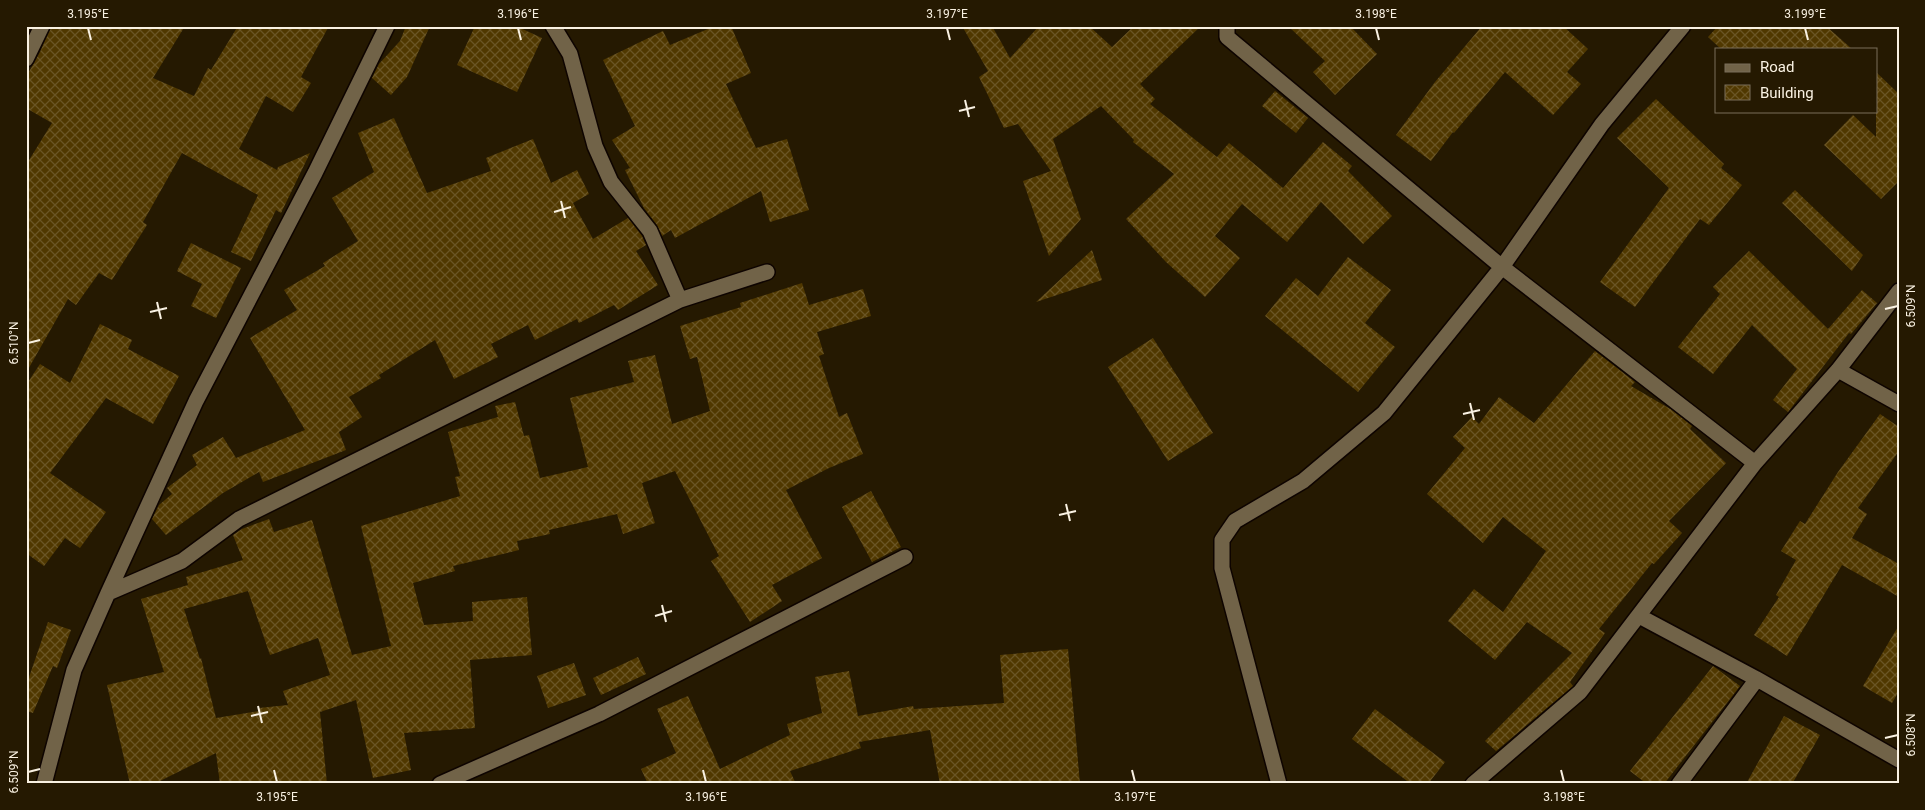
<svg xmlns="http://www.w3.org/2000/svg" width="1925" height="810" font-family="Roboto,sans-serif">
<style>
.building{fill:url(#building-cross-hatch);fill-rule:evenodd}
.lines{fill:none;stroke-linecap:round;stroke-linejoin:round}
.minor-casing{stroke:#0e0400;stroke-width:18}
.minor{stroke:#716348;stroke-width:15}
.ticks{fill:none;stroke:#f9f1e2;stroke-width:2}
.neatline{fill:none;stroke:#f9f1e2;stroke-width:2}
.ticks-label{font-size:12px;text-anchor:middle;fill:#f9f1e2}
</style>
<defs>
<pattern id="building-cross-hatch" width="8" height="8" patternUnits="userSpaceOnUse" patternTransform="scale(1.25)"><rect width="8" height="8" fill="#503800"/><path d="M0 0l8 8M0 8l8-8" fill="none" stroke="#6a5525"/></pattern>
</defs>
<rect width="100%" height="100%" fill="#251901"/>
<path class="building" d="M 51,26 L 185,26 L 153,78 L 194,96 L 208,68 L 211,70 L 238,26 L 329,26 L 301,77 L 311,83 L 293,112 L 266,96 L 239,149 L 277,170 L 278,167 L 310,153 L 281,213 L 276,210 L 251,261 L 231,252 L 258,195 L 182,153 L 143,222 L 147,225 L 112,280 L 99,273 L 76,305 L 68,299 L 26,373 L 26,165 L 52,123 L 26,108 L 26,77 L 40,52 Z
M 406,26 L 430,26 L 407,77 L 391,95 L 372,78 L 379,64 L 400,41 Z
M 475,26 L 516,26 L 542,38 L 517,92 L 457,65 Z
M 715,26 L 731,26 L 751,73 L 726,84 L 756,148 L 787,139 L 809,210 L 770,222 L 761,191 L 675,238 L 671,230 L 662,236 L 657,225 L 644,208 L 625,170 L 630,168 L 612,140 L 635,126 L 603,60 L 663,31 L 670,45 Z
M 962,26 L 992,26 L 1010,58 L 1039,26 L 1089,26 L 1112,47 L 1134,26 L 1201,26 L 1140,84 L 1155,99 L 1150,104 L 1217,157 L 1229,143 L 1283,188 L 1323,142 L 1352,166 L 1348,171 L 1392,216 L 1363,244 L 1321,202 L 1287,242 L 1242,204 L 1215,236 L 1240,258 L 1205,297 L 1166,262 L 1126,219 L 1174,174 L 1133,142 L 1134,140 L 1101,106 L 1053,139 L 1081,219 L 1049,256 L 1023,181 L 1051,171 L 1018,124 L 1004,128 L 979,77 L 988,71 Z
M 1288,26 L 1350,26 L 1377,54 L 1335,95 L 1313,72 L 1325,61 Z
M 1482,26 L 1563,26 L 1588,49 L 1567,72 L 1581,84 L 1553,115 L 1505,72 L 1454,133 L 1453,132 L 1431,161 L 1396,135 L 1435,82 Z
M 1718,26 L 1826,26 L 1852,49 L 1721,49 L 1708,37 Z
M 1876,72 L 1899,94 L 1899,181 L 1881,199 L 1824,145 L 1853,115 L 1876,137 Z
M 1275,91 L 1308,118 L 1296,133 L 1262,106 Z
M 1656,99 L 1724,164 L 1721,168 L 1742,185 L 1709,225 L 1700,219 L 1635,307 L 1600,282 L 1669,188 L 1617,138 Z
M 394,118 L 427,193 L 491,171 L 486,158 L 533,139 L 551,183 L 577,170 L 589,194 L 573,203 L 593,239 L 628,218 L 642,236 L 646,245 L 636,251 L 658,285 L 618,310 L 614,305 L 579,323 L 577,319 L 535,340 L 528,325 L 491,344 L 498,357 L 454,379 L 435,340 L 379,375 L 381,378 L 349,397 L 362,417 L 339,432 L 346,450 L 263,482 L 259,472 L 223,493 L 166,535 L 152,519 L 159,505 L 172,494 L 167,488 L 197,465 L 192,455 L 223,437 L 236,458 L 305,430 L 250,338 L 297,310 L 284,290 L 325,266 L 323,263 L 358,241 L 332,198 L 374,172 L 358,133 Z
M 1795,190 L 1863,255 L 1852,271 L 1782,203 Z
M 191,243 L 241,268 L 216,318 L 191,306 L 202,284 L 177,271 Z
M 1092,250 L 1102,280 L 1036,302 Z
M 1749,251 L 1828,329 L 1862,290 L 1877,303 L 1851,334 L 1849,333 L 1788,412 L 1773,400 L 1797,369 L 1752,325 L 1713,374 L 1678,347 L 1720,294 L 1713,287 Z
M 1348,257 L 1391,290 L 1365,323 L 1395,347 L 1358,392 L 1265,316 L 1296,278 L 1318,296 Z
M 802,283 L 809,305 L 863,289 L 871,316 L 817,332 L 824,354 L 819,356 L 839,417 L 847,413 L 863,454 L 829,468 L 786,490 L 822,558 L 772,585 L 782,601 L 750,622 L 711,561 L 719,556 L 675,471 L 642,483 L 655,523 L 623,534 L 617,514 L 549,530 L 550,534 L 517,541 L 519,550 L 453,566 L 455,571 L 413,583 L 424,625 L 473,621 L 472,602 L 527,597 L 532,655 L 470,660 L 475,728 L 404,733 L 411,770 L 373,778 L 356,700 L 320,712 L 327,784 L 220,784 L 216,753 L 154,784 L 130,784 L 107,685 L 164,672 L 141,599 L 188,585 L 186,577 L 243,560 L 233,535 L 242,529 L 269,519 L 274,532 L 312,520 L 352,655 L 391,646 L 361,526 L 460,496 L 455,477 L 460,476 L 448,432 L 498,417 L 495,406 L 515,402 L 524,436 L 529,435 L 540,478 L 588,467 L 570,398 L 634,382 L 628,361 L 655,355 L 672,424 L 710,411 L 697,357 L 690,359 L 680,326 L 741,307 L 740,303 ZM 248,591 L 270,655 L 318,638 L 330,675 L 283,691 L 288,705 L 259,708 L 259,711 L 216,718 L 201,658 L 200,659 L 184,609 Z
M 100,324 L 132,340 L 128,349 L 179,376 L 153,424 L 106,398 L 50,473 L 106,512 L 80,548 L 65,538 L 44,566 L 26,553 L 26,385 L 40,364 L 70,383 Z
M 1153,338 L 1213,433 L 1168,461 L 1108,367 Z
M 1595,351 L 1635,382 L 1631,386 L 1672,410 L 1692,426 L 1690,429 L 1726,463 L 1669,521 L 1682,533 L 1654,564 L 1652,563 L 1599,629 L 1605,633 L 1570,682 L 1573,686 L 1496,751 L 1485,741 L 1572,653 L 1527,622 L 1495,660 L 1448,621 L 1474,589 L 1503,612 L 1546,551 L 1503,517 L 1483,543 L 1427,494 L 1465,448 L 1453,437 L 1472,417 L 1479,424 L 1499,397 L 1534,423 Z
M 1880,414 L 1899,427 L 1899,451 L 1858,508 L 1867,514 L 1852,538 L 1899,564 L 1899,597 L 1842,565 L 1787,656 L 1754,635 L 1779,597 L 1776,595 L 1796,560 L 1781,551 L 1800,521 L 1805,524 L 1838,472 Z
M 871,491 L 901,547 L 872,562 L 842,507 Z
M 48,622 L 71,630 L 57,668 L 53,666 L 33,713 L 26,711 L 26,686 Z
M 1899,625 L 1899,691 L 1892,703 L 1863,686 Z
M 1068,649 L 1080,784 L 940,784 L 930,730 L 859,742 L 861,748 L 790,771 L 796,784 L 648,784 L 641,769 L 676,753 L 657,709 L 688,696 L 720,769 L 790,735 L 787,724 L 822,713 L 815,677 L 849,671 L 858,716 L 913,706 L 914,709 L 1004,703 L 1000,655 Z
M 638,657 L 646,674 L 601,695 L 593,678 Z
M 574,663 L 586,695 L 548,708 L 537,676 Z
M 1713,666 L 1740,686 L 1664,784 L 1647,784 L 1630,771 Z
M 1375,709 L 1445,762 L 1428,784 L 1411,784 L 1352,739 Z
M 1784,716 L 1820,735 L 1792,784 L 1746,784 Z"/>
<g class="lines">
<g class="minor-casing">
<path id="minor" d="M 553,26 L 570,54 L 595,146 L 611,182 L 650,231 L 680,300
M 1227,26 L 1227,37 L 1502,267 L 1755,463
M 26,59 L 42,26
M 1838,370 L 1899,404
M 108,593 L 182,561 L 239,519 L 680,300 L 767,272
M 1639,616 L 1757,679 L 1899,760
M 44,784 L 74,670 L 108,593 L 196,401 L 315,173 L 387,26
M 440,784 L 599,714 L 905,557
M 1279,784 L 1222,568 L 1222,540 L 1235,521 L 1303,481 L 1384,413 L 1502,267 L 1602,124 L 1683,26
M 1473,784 L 1580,692 L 1755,463 L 1838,370 L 1899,291
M 1679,784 L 1757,679"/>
</g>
<use href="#minor" class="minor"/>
</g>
<path class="ticks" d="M 88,28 L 91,40M 518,28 L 521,40M 947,28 L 950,40M 1376,28 L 1379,40M 1805,28 L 1808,40M 965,100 L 969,117M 959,111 L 975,107M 561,201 L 565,218M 554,212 L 571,207M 157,302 L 161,319M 1885,309 L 1898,306M 150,312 L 167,308M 28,343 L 40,340M 1470,403 L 1474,420M 1463,414 L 1480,410M 1066,504 L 1070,521M 1059,515 L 1076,511M 662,605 L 666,622M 655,616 L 672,611M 258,706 L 262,723M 251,716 L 268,712M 1885,738 L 1898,735M 274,770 L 277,782M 703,770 L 706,782M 1132,770 L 1135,782M 1561,770 L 1564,782M 28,772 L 40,769"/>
<rect width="1925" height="810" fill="none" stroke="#251901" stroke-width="55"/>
<rect x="1715" y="48" width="162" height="65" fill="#251901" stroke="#7a6f5b"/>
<rect x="1725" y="64" width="25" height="8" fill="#716348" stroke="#7a6f5b"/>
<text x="1760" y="72" font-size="15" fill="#f9f1e2">Road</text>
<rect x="1725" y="85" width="25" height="15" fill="url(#building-cross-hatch)" stroke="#7a6f5b"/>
<text x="1760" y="98" font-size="15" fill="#f9f1e2">Building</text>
<rect x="28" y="28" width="1870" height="754" class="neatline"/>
<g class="ticks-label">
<text x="88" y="18">3.195°E</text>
<text x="518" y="18">3.196°E</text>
<text x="947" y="18">3.197°E</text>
<text x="1376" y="18">3.198°E</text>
<text x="1805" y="18">3.199°E</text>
<text transform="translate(1911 306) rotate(-90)" y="4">6.509°N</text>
<text transform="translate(14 343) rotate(-90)" y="4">6.510°N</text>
<text transform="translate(1911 735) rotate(-90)" y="4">6.508°N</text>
<text transform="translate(14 772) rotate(-90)" y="4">6.509°N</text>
<text x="277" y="801">3.195°E</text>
<text x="706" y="801">3.196°E</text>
<text x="1135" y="801">3.197°E</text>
<text x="1564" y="801">3.198°E</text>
</g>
</svg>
